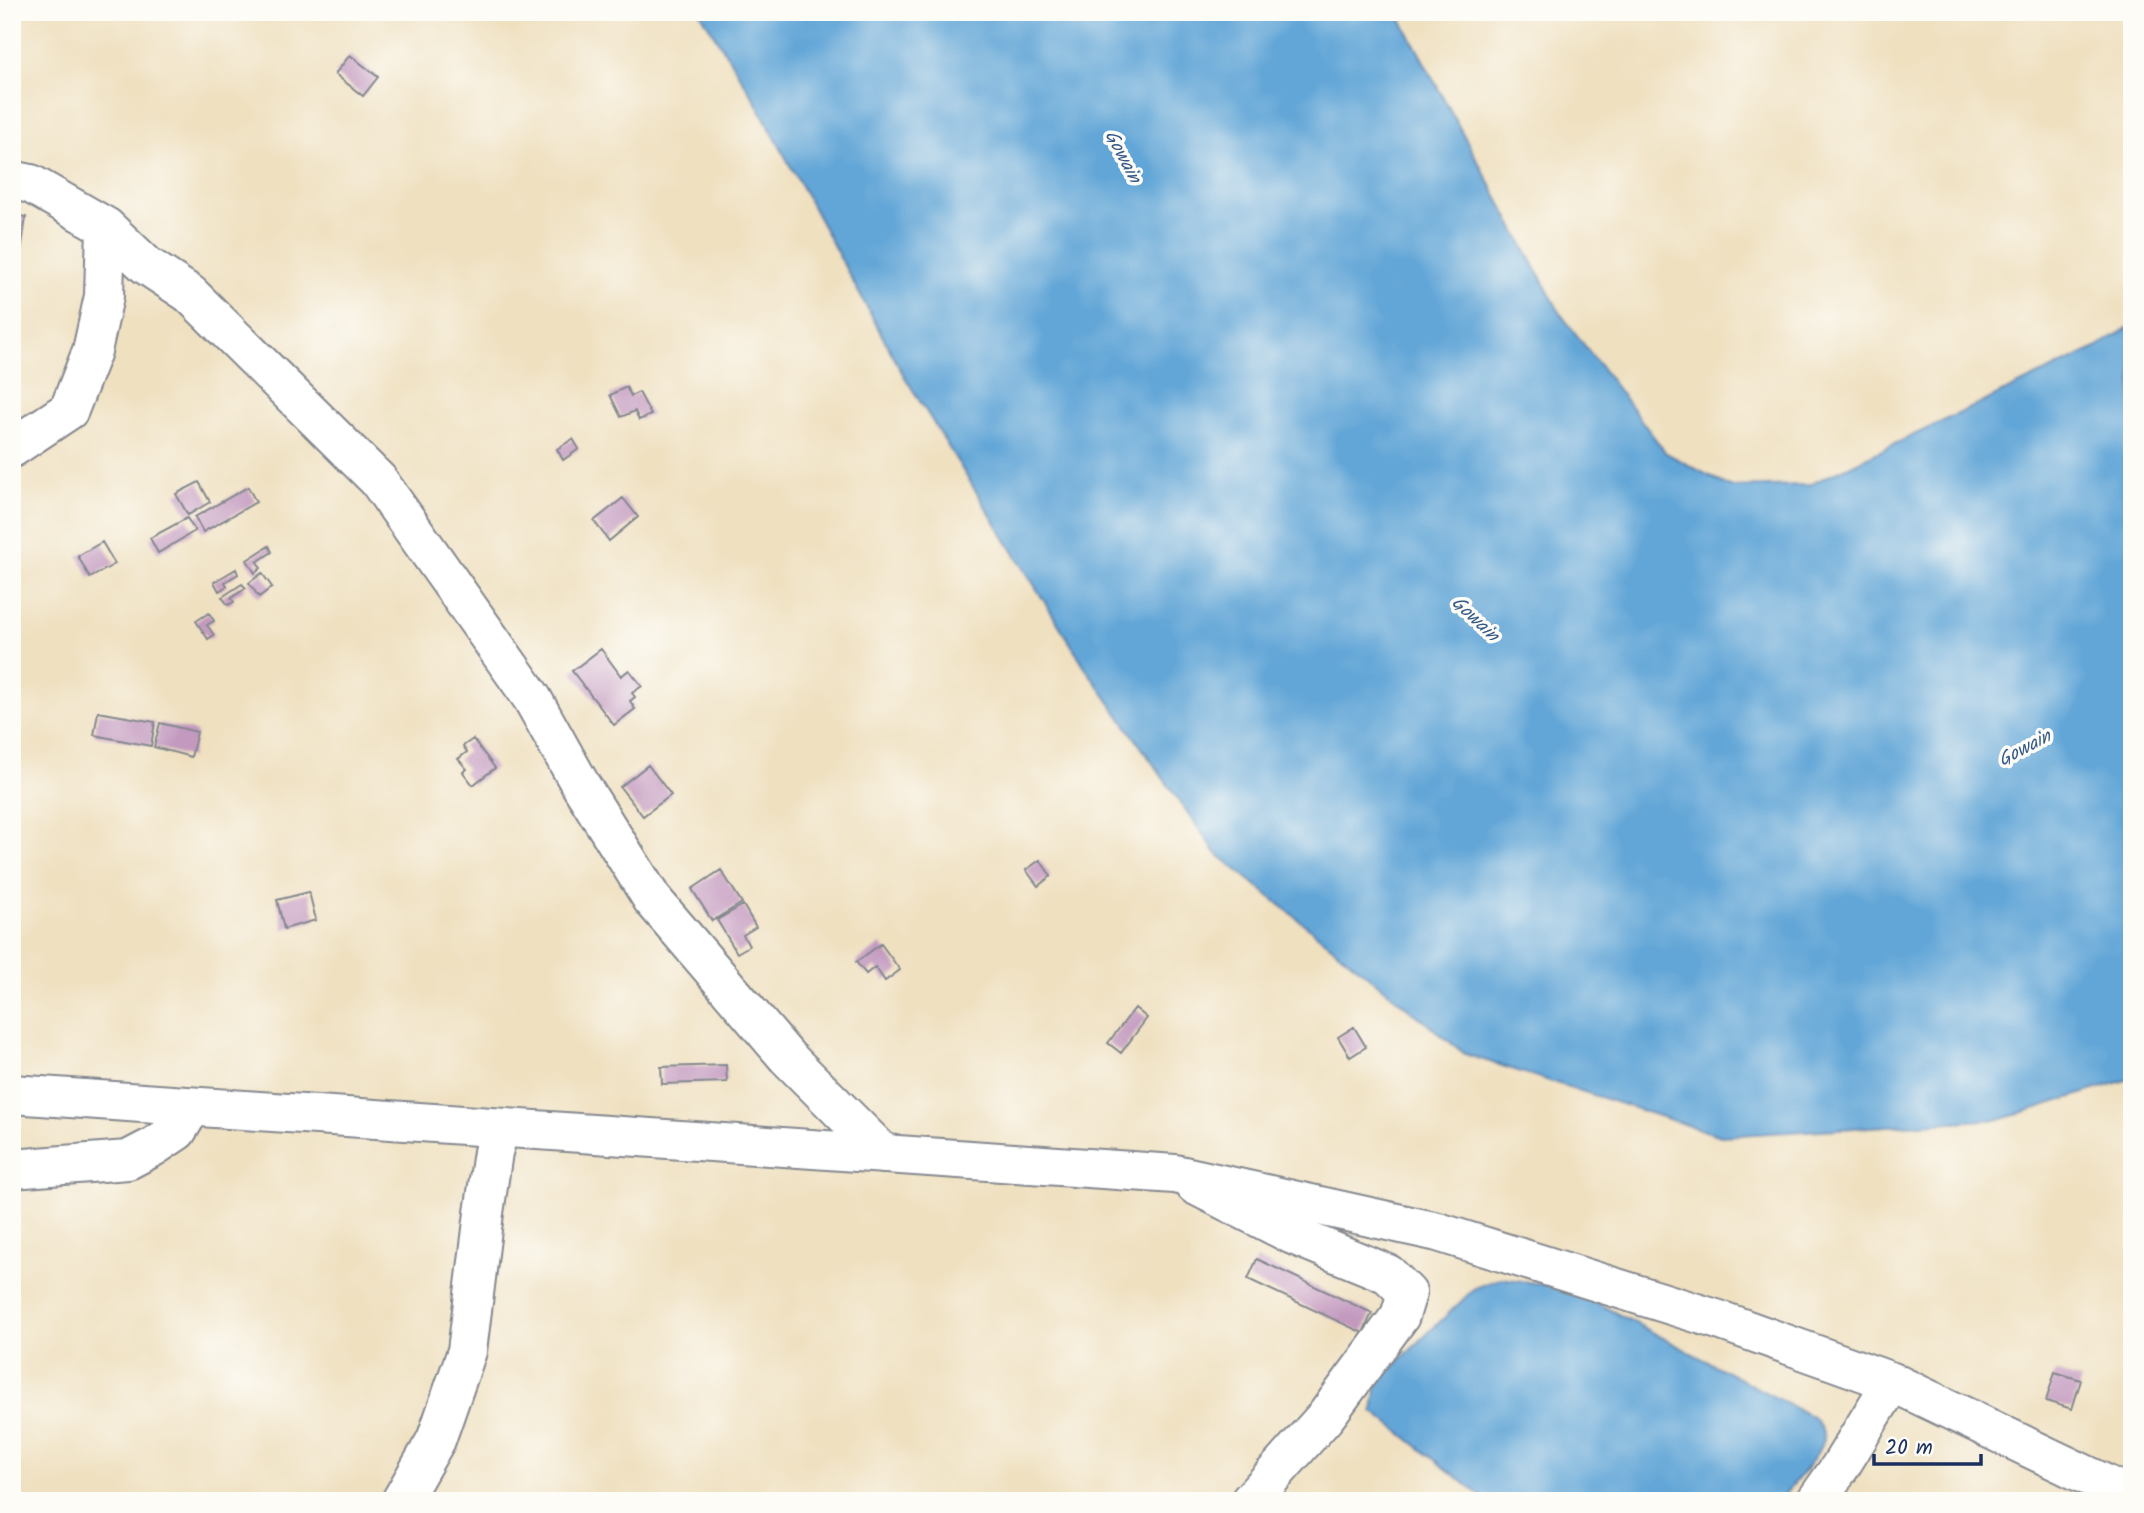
<svg xmlns="http://www.w3.org/2000/svg" width="2144" height="1513" font-family="Kalam,sans-serif">
<style>
.water{fill:#62a6d7;stroke:#3e6a9a;stroke-width:2}
.building{fill:#c399bf}
.lines{fill:none;stroke-linecap:round;stroke-linejoin:round}
.minor-casing{stroke:#85888f;stroke-width:42}
.highway-casing{stroke:#85888f;stroke-width:42}
.minor{stroke:#fff;stroke-width:38}
.highway{stroke:#fff;stroke-width:38}
.labels{text-anchor:middle;stroke-width:7;stroke-linejoin:round;paint-order:stroke}
.water-label{font-size:19px;font-style:italic;fill:#345988;stroke:#fdfcf7}
</style>
<rect width="100%" height="100%" fill="#fdfcf7"/>
<filter id="ink" filterUnits="userSpaceOnUse"><feTurbulence type="fractalNoise" baseFrequency=".0143" numOctaves="2"/><feDisplacementMap in="SourceGraphic" scale="14" xChannelSelector="R" yChannelSelector="G"/><feConvolveMatrix kernelMatrix="1 2 1 2 8 2 1 2 1" color-interpolation-filters="sRGB"/></filter>
<filter id="wash" filterUnits="userSpaceOnUse"><feTurbulence type="fractalNoise" baseFrequency=".00686" numOctaves="4" result="noise"/><feDisplacementMap in="SourceGraphic" scale="28" xChannelSelector="R" yChannelSelector="G"/><feGaussianBlur stdDeviation="1.57" result="paint"/><feColorMatrix in="noise" values="0 0 0 0 0 0 0 0 0 0 0 0 0 0 0 0 0 1.4 0 .05"/><feComposite in="paint" operator="in"/></filter>
<g filter="url(#wash)">
<rect width="100%" height="100%" fill="#efe0c0"/>
<path class="water" d="M 700,12 L 1397,12 L 1560,313 L 1666,453 L 1730,487 L 1809,485 L 2092,350 L 2132,325 L 2132,1078 L 2002,1119 L 1721,1136 L 1465,1054 L 1216,853 L 1087,670 L 903,374 L 753,97 Z
M 1501,1278 L 1569,1288 L 1814,1418 C 1818,1424 1824,1430 1823,1438 C 1821,1456 1791,1486 1779,1501 L 1487,1501 L 1373,1411 L 1377,1382 L 1475,1288 Z"/>
<g id="blocks">
<path class="building" d="M 350,55 L 378,77 L 363,96 L 335,74 Z
M 12,215 L 26,217 L 16,285 L 12,285 Z
M 626,387 L 631,396 L 639,392 L 651,415 L 639,420 L 635,411 L 621,417 L 610,395 Z
M 573,439 L 579,449 L 563,460 L 557,449 Z
M 199,482 L 210,502 L 188,515 L 176,494 Z
M 248,487 L 256,502 L 203,532 L 195,517 Z
M 623,498 L 638,517 L 609,541 L 594,521 Z
M 187,518 L 195,531 L 158,553 L 150,538 Z
M 102,542 L 115,564 L 90,578 L 78,556 Z
M 269,546 L 272,552 L 257,562 L 261,568 L 255,573 L 247,560 Z
M 236,569 L 238,574 L 225,582 L 227,586 L 219,591 L 214,582 Z
M 262,573 L 272,587 L 259,597 L 249,583 Z
M 242,584 L 246,588 L 231,598 L 234,602 L 228,605 L 222,597 Z
M 209,613 L 214,621 L 207,625 L 214,635 L 208,639 L 196,621 Z
M 601,649 L 621,676 L 629,670 L 642,686 L 632,693 L 635,697 L 630,701 L 635,709 L 614,725 L 572,671 Z
M 98,712 L 155,722 L 151,746 L 94,735 Z
M 160,723 L 197,732 L 191,757 L 154,747 Z
M 473,739 L 495,768 L 473,785 L 463,772 L 467,769 L 458,759 L 467,752 L 463,746 Z
M 648,765 L 671,795 L 643,816 L 620,787 Z
M 1040,860 L 1051,876 L 1038,886 L 1026,870 Z
M 721,870 L 742,903 L 712,921 L 692,889 Z
M 309,892 L 316,920 L 284,929 L 277,900 Z
M 743,905 L 756,927 L 743,935 L 749,946 L 737,953 L 717,920 Z
M 881,944 L 900,970 L 885,981 L 875,967 L 866,974 L 856,962 Z
M 1135,1008 L 1147,1018 L 1121,1053 L 1108,1043 Z
M 1354,1027 L 1366,1047 L 1350,1057 L 1338,1037 Z
M 726,1065 L 727,1082 L 662,1084 L 661,1067 Z
M 1257,1259 L 1372,1313 L 1363,1333 L 1248,1279 Z
M 2055,1372 L 2081,1380 L 2072,1409 L 2046,1401 Z"/>
</g>
</g>
<g filter="url(#ink)">
<use href="#blocks" fill-opacity="0" stroke="#85888f" stroke-width="2"/>
<g class="lines">
<g class="minor-casing">
<path id="minor" d="M 12,180 L 31,184 L 106,227 L 146,265 L 190,294 L 378,480 L 532,698 L 580,784 L 652,899 L 787,1057 L 884,1154
M 12,448 L 69,410 L 92,351 L 104,296 L 106,227
M 12,1169 L 128,1160 L 153,1147 L 177,1131 L 192,1107
M 1195,1185 L 1293,1235 L 1388,1274 L 1407,1293 L 1400,1316 L 1326,1416 L 1250,1501
M 401,1501 L 436,1440 L 467,1351 L 484,1213 L 493,1152 L 500,1128
M 1816,1501 L 1840,1467 L 1892,1382"/>
</g>
<g class="highway-casing">
<path id="highway" d="M 12,1094 L 1175,1174 L 1438,1232 L 1722,1321 L 1892,1382 L 2132,1497"/>
</g>
<use href="#minor" class="minor"/>
<use href="#highway" class="highway"/>
</g>
</g>
<g class="labels">
<g class="water-label">
<text transform="translate(1124 156) rotate(62)" y="7">Gowain</text>
<text transform="translate(1476 618) rotate(43)" y="7">Gowain</text>
<text transform="translate(2024 747) rotate(-28)" y="7">Gowain</text>
</g>
</g>
<rect width="2144" height="1513" fill="none" stroke="#fdfcf7" stroke-width="42"/>
<path d="M1874 1454v10h107v-10" fill="none" stroke="#1b2f5e" stroke-width="3.5"/>
<text x="1885" y="1454" font-size="21" fill="#1b2f5e" stroke="#fdfcf7" stroke-width="5" paint-order="stroke">20 m</text>
</svg>
